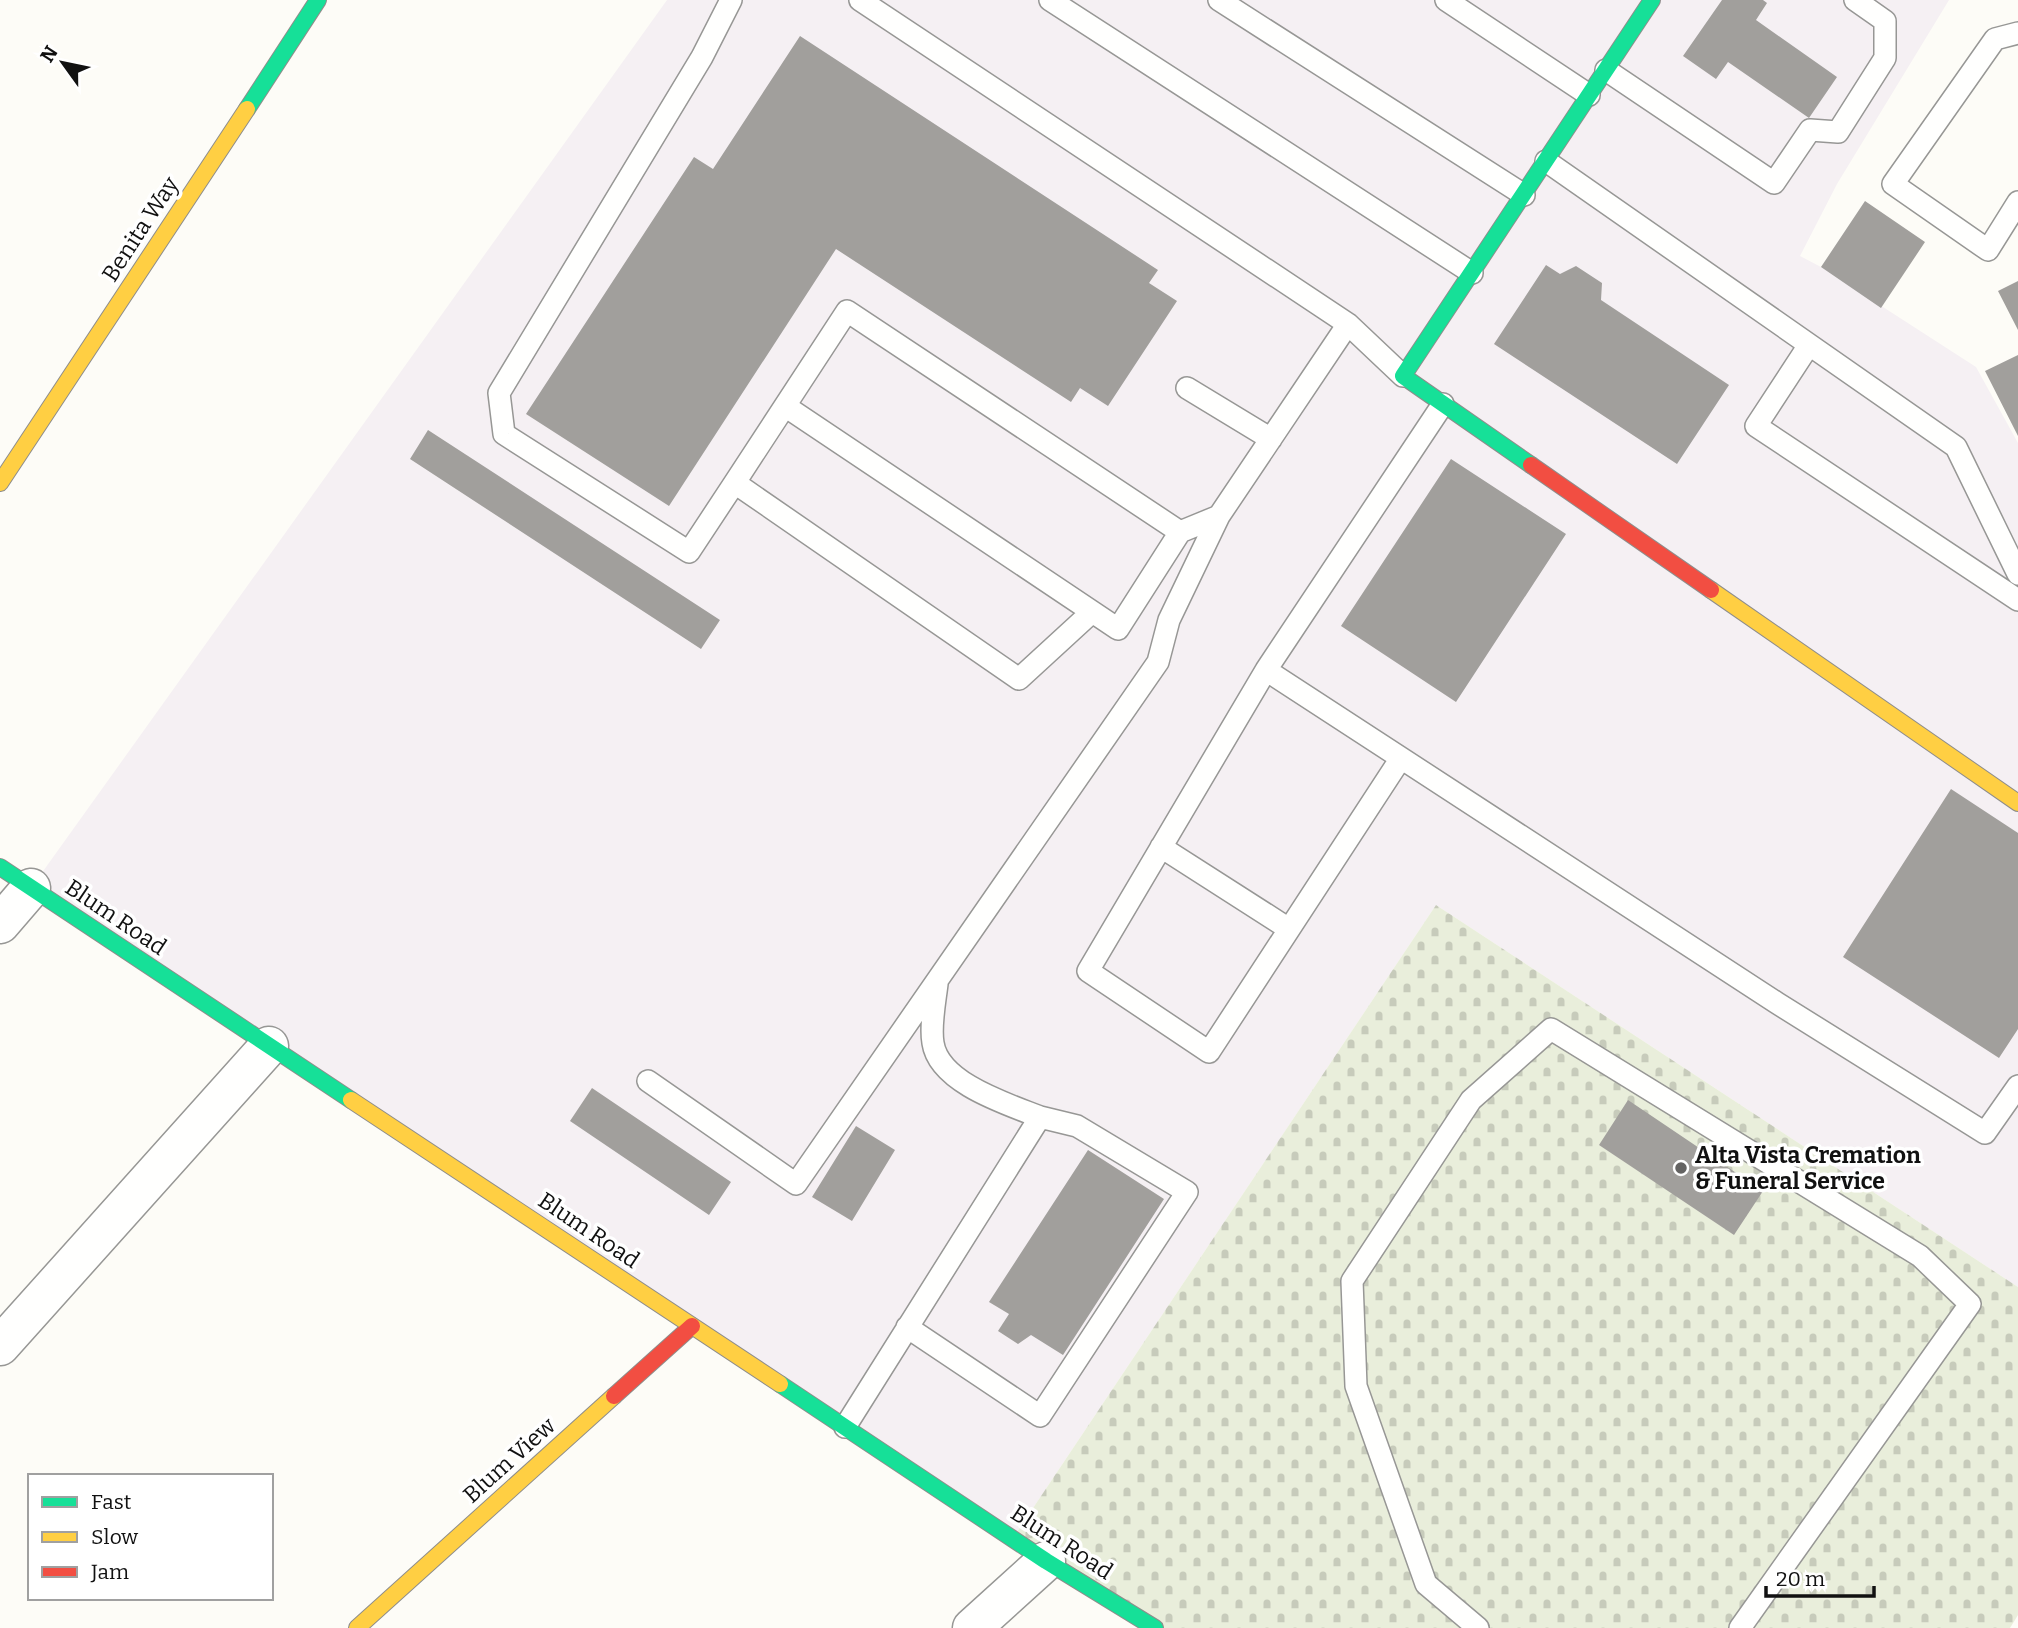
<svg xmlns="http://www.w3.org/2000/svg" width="2018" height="1628" font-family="Bitter,serif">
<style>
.industrial{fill:#f5f0f3}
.cemetery{fill:url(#cemetery-stones)}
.building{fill:#a19f9c}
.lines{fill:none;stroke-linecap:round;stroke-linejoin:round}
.lane-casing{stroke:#979795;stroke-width:24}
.street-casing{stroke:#979795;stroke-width:41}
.fast-casing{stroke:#8e8d8b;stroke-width:18}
.slow-casing{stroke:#8e8d8b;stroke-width:18}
.jam-casing{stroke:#8e8d8b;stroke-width:18}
.lane{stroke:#fffffe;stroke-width:21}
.street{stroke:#fffffe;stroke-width:38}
.fast{stroke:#16e098;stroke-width:16}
.slow{stroke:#ffcf43;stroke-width:16}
.jam{stroke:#f24e42;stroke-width:16}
.poi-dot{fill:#646362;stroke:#fff;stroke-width:2.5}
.labels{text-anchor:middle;stroke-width:7;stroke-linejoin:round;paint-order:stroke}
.street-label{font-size:23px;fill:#111;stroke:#fff}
.poi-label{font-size:23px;font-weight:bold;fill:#111;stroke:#fff;text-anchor:start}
</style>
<defs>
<pattern id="cemetery-stones" width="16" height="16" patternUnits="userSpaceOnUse" patternTransform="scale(1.75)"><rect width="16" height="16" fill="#e9eedb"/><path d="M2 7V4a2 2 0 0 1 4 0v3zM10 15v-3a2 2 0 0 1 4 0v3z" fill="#c7cbbb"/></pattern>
</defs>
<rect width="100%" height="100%" fill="#fdfcf7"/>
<path class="industrial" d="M 667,0 L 1949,0 L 1837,184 L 1800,256 L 1821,267 L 1976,367 L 2018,443 L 2018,1287 L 1436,905 L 1013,1538 L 31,888 Z"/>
<path class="cemetery" d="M 1436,905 L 2018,1287 L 2018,1615 L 2010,1628 L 1155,1628 L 1013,1538 Z"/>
<path class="building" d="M 1722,0 L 1763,0 L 1767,3 L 1756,20 L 1837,77 L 1809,118 L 1728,62 L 1716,79 L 1683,56 Z
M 800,36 L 1158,270 L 1149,283 L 1177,301 L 1108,406 L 1080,388 L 1071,402 L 836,249 L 669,506 L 526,414 L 694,157 L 713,169 Z
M 1865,201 L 1925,242 L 1881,308 L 1821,267 Z
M 1546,265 L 1560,274 L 1576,266 L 1602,283 L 1601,300 L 1729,385 L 1677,464 L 1494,344 Z
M 2018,281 L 2018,330 L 1998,291 Z
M 2018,355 L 2018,436 L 1985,371 Z
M 428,430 L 720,620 L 701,649 L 410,459 Z
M 1451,459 L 1566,534 L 1456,702 L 1341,626 Z
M 1951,789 L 2018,833 L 2018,1029 L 1999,1058 L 1843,957 Z
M 592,1088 L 731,1182 L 709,1215 L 570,1121 Z
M 1628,1100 L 1763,1191 L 1734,1235 L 1599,1145 Z
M 856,1126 L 895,1150 L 852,1221 L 812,1197 Z
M 1088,1150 L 1164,1199 L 1063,1355 L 1031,1335 L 1018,1344 L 998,1331 L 1009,1314 L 989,1302 Z"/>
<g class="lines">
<g class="lane-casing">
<path id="lane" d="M 731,0 L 702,57 L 499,393 L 504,434 L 689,552 C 742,472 794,392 847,311 L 1180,532 L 1118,629 L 785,406
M 860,0 L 1348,324
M 1050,0 L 1472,273
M 1219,0 L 1524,195
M 1446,0 L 1589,95
M 2018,33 L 1995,39 L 1893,184 L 1988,250 L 2018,202
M 1606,70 L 1774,183 L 1810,130 L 1838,132 L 1885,58 L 1885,21 L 1855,0
M 1546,161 L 1956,447 L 2018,574
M 1809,345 L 1756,426 L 2018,600
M 1187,388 L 1271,439
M 1443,404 L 1266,670 L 1777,1003 L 1985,1133 L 2018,1086
M 735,483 L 1019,679 L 1092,612
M 1180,532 L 1219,516 L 1348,324 L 1403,376
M 1266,670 L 1088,971 L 1209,1052 L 1401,758
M 1161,847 L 1289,929
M 937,984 C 935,1001 930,1026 933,1043 C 939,1083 1007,1104 1040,1117
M 648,1081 L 796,1184 L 1158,662 L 1169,620 L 1219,516
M 845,1427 L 1040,1117 L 1077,1126 L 1187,1192 L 1040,1416 L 907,1327
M 1478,1628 L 1426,1584 L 1356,1386 L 1352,1281 L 1471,1100 L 1551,1029 L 1920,1256 L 1970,1304 L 1740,1628"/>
</g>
<g class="street-casing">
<path id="street" d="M 0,924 L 31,888
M 0,1346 L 269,1046
M 972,1628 L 1046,1561"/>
</g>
<g class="fast-casing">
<path id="fast" d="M 247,109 L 318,0
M 1531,465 L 1403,376 L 1652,0
M 0,867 L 351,1100
M 780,1384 L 1046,1561 L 1155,1628"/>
</g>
<g class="slow-casing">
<path id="slow" d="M 0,483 L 247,109
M 1711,590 L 2018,803
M 351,1100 L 780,1384
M 357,1628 L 614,1396"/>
</g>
<g class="jam-casing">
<path id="jam" d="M 1531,465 L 1711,590
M 614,1396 L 692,1326"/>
</g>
<use href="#lane" class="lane"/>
<use href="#street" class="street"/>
<use href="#fast" class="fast"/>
<use href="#slow" class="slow"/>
<use href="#jam" class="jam"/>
</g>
<circle class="poi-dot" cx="1681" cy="1168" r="7"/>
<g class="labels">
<g class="street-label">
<text transform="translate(140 229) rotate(-57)" y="8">Benita Way</text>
<text transform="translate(116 917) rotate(34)" y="8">Blum Road</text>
<text transform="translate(589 1230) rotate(34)" y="8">Blum Road</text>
<text transform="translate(509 1460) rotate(-42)" y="8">Blum View</text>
<text transform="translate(1062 1542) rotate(33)" y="8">Blum Road</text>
</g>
<g class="poi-label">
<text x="1695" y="1163">Alta Vista Cremation<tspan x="1695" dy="26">&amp; Funeral Service</tspan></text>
</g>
</g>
<rect x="28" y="1474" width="245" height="126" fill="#ffffff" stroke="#a0a0a0" stroke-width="2"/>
<rect x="42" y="1497" width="35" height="10" fill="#16e098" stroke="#a0a0a0" stroke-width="2"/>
<text x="91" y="1509" font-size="21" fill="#111111">Fast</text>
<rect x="42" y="1532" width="35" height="10" fill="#ffcf43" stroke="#a0a0a0" stroke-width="2"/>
<text x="91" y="1544" font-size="21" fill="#111111">Slow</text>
<rect x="42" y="1567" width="35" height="10" fill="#f24e42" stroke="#a0a0a0" stroke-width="2"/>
<text x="91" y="1579" font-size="21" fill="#111111">Jam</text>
<g transform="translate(63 63) rotate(303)" stroke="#ffffff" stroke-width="5" paint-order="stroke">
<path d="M0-5L12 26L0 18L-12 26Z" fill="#111111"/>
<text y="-10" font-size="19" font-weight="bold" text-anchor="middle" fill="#111111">N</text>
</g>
<path d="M1766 1586v10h108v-10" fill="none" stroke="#111111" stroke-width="3.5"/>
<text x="1776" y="1586" font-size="21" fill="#111111" stroke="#ffffff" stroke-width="5" paint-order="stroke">20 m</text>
</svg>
